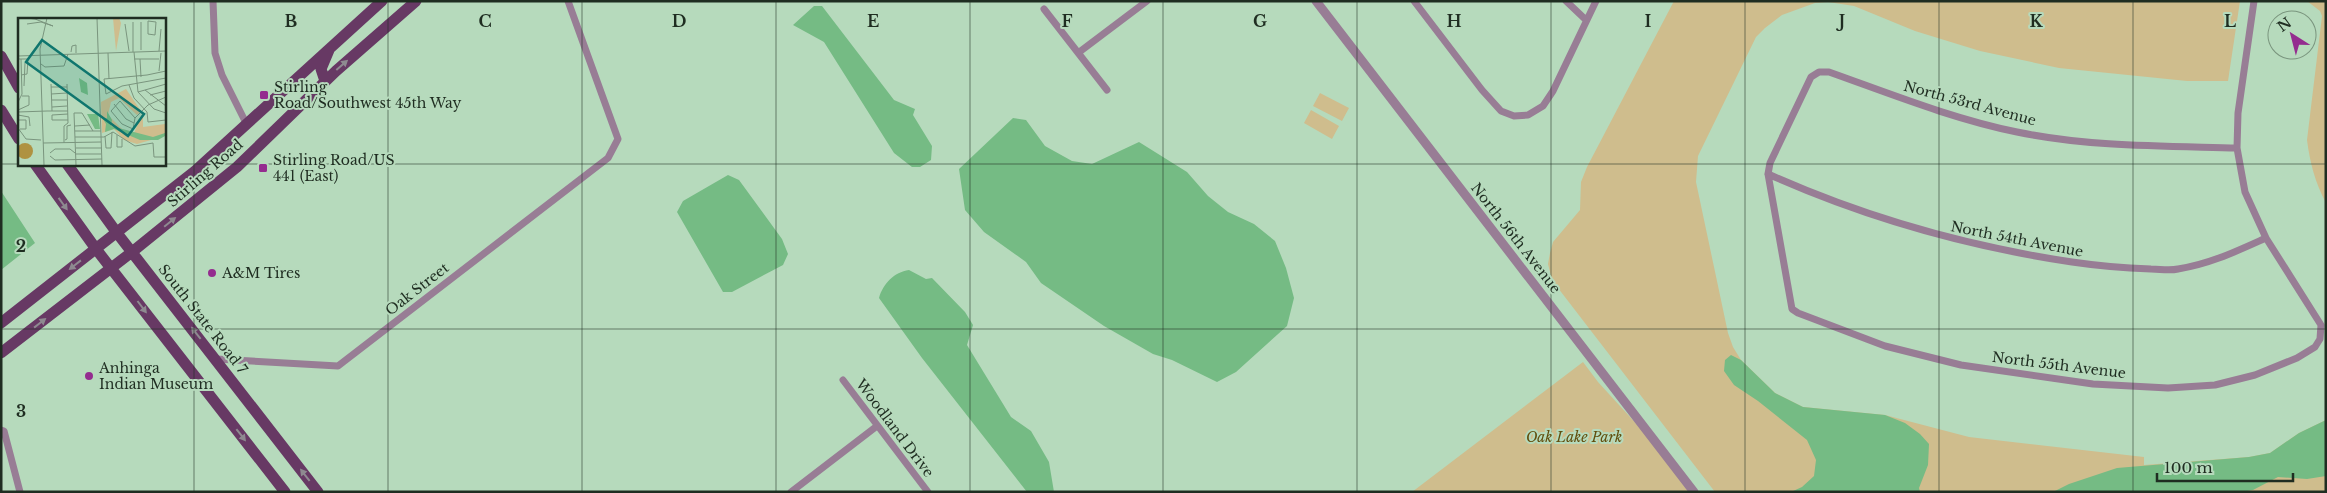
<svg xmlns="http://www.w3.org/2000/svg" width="2327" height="493" font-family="'Libre Baskerville',serif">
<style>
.green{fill:#cfbd8d}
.water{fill:#75bb84}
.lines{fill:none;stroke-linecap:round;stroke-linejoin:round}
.minor{stroke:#987d95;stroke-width:7}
.tertiary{stroke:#987d95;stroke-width:9}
.primary{stroke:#673964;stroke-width:11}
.oneway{fill:#8e8a90}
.grid{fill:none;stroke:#1f2d21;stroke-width:1;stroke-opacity:0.55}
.poi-dot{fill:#942c8f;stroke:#b6dabc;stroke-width:2}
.labels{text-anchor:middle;stroke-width:4;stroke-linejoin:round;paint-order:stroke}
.poi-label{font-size:14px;fill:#1f2d21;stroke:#b6dabc;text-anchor:start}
.street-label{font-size:14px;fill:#1f2d21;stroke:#b6dabc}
.park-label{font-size:14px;font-style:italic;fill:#624e0d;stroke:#b6dabc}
.inset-road{fill:none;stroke:#7a957e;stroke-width:1}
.view{fill:#0f766e;fill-opacity:0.15;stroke:#0f766e;stroke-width:2.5}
.inset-edge{fill:none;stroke:#1f2d21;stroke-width:2.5}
.grid-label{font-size:16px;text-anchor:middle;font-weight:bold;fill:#1f2d21;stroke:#b6dabc;stroke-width:4;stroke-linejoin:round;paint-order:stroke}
</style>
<rect width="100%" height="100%" fill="#b6dabc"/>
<path class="green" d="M 1674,1 L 2240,1 L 2228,81 L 2187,81 L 2059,68 L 1980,51 L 1915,31 L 1854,6 L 1828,2 L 1815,3 L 1782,15 L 1765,28 L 1756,37 L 1698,156 L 1696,182 L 1728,333 L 1733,347 L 1741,360 L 1775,393 L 1803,407 L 1885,415 L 1969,437 L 2144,457 L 2144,465 L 2249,457 L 2270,453 L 2299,433 L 2326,420 L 2326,492 L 1715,492 L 1558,288 L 1551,276 L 1548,264 L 1550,253 L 1553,242 L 1580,210 L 1581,182 L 1587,167 Z
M 2307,1 L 2326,1 L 2326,203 C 2315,182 2310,163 2307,140 L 2322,16 L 2320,11 Z
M 1320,93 L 1349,108 L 1342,121 L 1313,106 Z
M 1311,110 L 1339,126 L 1332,139 L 1304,123 Z
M 1583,362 L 1598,382 L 1641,429 L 1690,492 L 1412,492 Z"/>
<path class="water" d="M 814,6 L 822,6 L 894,100 L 915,109 L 913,115 L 932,146 L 931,160 L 920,167 L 912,167 L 894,153 L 824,42 L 793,25 Z
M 1013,118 L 1026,120 L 1045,146 L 1072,161 L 1092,164 L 1139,142 L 1187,172 L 1208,196 L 1228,212 L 1254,224 L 1275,241 L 1286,268 L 1294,298 L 1287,326 L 1236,372 L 1217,382 L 1172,360 L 1153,354 L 1104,326 L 1041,283 L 1026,262 L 984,232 L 965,210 L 959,169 Z
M 728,175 L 739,180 L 782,239 L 788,254 L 783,265 L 732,292 L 723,292 L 677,212 L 683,201 Z
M 1,191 L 35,243 L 1,270 Z
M 909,270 L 926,279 L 932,278 L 965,312 L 973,325 L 967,345 L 1011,417 L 1031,431 L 1049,462 L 1054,492 L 1027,492 L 922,358 L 879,298 C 883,284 894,272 909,270 Z
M 1731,355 L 1741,360 L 1775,393 L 1803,407 L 1885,415 L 1905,423 L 1920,434 L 1929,444 L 1928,465 L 1919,488 L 1920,492 L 1791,492 L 1802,487 L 1814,476 L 1816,460 L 1807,440 L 1758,401 L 1734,385 L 1724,371 L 1725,360 Z
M 2326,420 L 2326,476 L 2307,479 L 2278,477 L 2253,490 L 2242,492 L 2053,492 L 2069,484 L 2117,468 L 2249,457 L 2270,453 L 2299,433 Z"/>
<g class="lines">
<path class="minor" d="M 213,1 L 215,53 L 222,75 L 247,125
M 1414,1 L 1482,90 L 1501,111 L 1514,116 L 1528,115 L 1543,106 L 1553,91 L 1596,1
M 1566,1 L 1586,20
M 1044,9 L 1107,90
M 1078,53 L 1147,1
M 2237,148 C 2163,146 2089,147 2017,132 C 1953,119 1891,94 1829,72 L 1819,72 L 1811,77 L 1770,163 L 1768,174 L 1792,309 L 1798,313 L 1885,346 L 1961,365 L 2093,384 L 2168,388 L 2215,385 L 2255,375 L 2297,358 L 2315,347 L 2320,339 L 2321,325 L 2266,238 L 2245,192 L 2237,148 L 2238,113 L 2254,1
M 1768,174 C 1866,218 1965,246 2072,262 C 2099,266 2124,268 2151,269 C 2160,269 2169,271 2178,269 C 2210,264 2237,251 2266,238
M 216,359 L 338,366 L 608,158 L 618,139 L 568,1
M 843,380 L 928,492
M 1,430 L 4,431 L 20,492
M 791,492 L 877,426"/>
<path class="tertiary" d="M 1316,1 L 1694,492"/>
<path class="primary" d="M 1,56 L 19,88
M 325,81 L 321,69 L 329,50
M 1,110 L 19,139
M 35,164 L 96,249 L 285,492
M 67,164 L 117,233 L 318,492
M 1,323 L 195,171 L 382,1
M 1,353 L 132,252 L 237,167 L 336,71 L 416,1"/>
</g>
<defs><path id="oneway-solid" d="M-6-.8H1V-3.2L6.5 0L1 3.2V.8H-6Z" transform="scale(1.25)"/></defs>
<g class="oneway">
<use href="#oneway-solid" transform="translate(342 65) rotate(-41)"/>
<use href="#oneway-solid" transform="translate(63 204) rotate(54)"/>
<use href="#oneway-solid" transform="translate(170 222) rotate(-39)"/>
<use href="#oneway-solid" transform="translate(75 265) rotate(142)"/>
<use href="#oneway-solid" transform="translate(142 307) rotate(53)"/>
<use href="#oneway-solid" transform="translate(40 323) rotate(-38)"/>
<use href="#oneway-solid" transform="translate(196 333) rotate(-128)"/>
<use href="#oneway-solid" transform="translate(241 435) rotate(52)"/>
<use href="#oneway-solid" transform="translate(305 475) rotate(-128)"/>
</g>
<path class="grid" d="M 194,1 L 194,492M 388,1 L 388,492M 582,1 L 582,492M 776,1 L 776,492M 970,1 L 970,492M 1163,1 L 1163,492M 1357,1 L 1357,492M 1551,1 L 1551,492M 1745,1 L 1745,492M 1939,1 L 1939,492M 2133,1 L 2133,492M 1,164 L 2326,164M 1,329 L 2326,329"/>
<g class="poi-dot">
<rect x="259" y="90" width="10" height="10" rx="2.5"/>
<rect x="258" y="163" width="10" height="10" rx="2.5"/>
<circle cx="212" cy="273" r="5"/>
<circle cx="89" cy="376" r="5"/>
</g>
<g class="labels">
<g class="poi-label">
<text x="274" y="92">Stirling<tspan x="274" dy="16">Road/Southwest 45th Way</tspan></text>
<text x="273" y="165">Stirling Road/US<tspan x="273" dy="16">441 (East)</tspan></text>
<text x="222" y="278">A&amp;M Tires</text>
<text x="99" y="373">Anhinga<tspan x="99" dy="16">Indian Museum</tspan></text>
</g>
<g class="street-label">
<text transform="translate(1970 103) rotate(15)" y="5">North 53rd Avenue</text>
<text transform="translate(205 173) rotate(-41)" y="5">Stirling Road</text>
<text transform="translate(1516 238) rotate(52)" y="5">North 56th Avenue</text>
<text transform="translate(2017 239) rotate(11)" y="5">North 54th Avenue</text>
<text transform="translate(417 289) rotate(-38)" y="5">Oak Street</text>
<text transform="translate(203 319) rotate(52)" y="5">South State Road 7</text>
<text transform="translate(2059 365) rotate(7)" y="5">North 55th Avenue</text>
<text transform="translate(895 428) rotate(53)" y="5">Woodland Drive</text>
</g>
<g class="park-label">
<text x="1574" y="442">Oak Lake Park</text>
</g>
</g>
<g transform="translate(18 18)">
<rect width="148" height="148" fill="#b6dabc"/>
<path d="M 95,0 L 101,0 L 103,5 L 98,33 ZM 108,71 L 123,93 L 119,97 L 101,80 L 93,84 L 90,97 L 104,111 L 116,115 L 125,94 L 125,109 L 147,106 L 147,118 L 119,126 L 106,122 L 96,111 L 84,115 L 83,84 Z" fill="#cfbd8d"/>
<path d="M-1 133a8 8 0 1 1 16 0a8 8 0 1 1-16 0Z" fill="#af9241"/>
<path d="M 61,60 L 69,65 L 70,77 L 63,74 ZM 89,93 L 94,102 L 93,108 L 135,119 L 147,115 L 147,118 L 140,122 L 122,122 L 96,111 L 87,114 L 88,106 L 85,101 L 89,100 ZM 69,96 L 80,96 L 82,111 L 77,111 Z" fill="#75bb84"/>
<path class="inset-road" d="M 9,0 L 17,1 L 35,8 L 23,4 L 9,6M 79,0 L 84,147M 130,3 L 138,4 L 137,17 L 130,16 ZM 115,4 L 115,34M 123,4 L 123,32M 107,6 L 111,33M 141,33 L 143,11M 53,34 L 54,28 L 58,27 L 58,35M 116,34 L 120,74 L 136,91 L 148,95M 90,35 L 91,61M 0,38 L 148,33M 0,41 L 10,41 L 9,56 L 3,57M 116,41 L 141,41M 122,41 L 123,59M 23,46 L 27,49 L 46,48 L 50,36M 141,53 L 143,35M 129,57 L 148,53M 86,61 L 88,76 L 104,68 L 148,60M 86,61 L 129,57M 33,66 L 34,93M 111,67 L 116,80 L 129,94 L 130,104M 6,68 L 7,45M 33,69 L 49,69M 127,72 L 148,88M 120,74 L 148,66M 33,76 L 49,75M 132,77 L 148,73M 34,82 L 49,82M 0,84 L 4,76 L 3,41M 96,86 L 108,101 L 116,105M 34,89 L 49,88M 0,92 L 11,87 L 11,78 L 4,78M 29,93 L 50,93M 0,94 L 29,93M 50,96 L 34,97 L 34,102 L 50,102M 0,97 L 11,99 L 12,108M 117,100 L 102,83 L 93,93 L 104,106 L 115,111 L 117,100 L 130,87 L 148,79M 0,102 L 8,102 L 8,111 L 2,111M 130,104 L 148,102M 57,108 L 72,107M 0,110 L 8,121 L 23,122M 57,113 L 83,113M 99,117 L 99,129 L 104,129 L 104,121M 87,118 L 88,130 L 93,130 L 94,114M 57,119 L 86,119 L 95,114 L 117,128 L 135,125 L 136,139 L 148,139M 47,122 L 49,121 L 49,108 L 53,107M 25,125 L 83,124M 46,125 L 46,108 L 50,105 L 49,66M 58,130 L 84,130M 32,135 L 37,131 L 52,131 L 57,135M 57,136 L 83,136M 32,138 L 37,142 L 84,141M 26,147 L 22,31 L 29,0M 58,147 L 56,95 L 64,95 L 75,113"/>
<path class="view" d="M 24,22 L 126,96 L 110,118 L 8,44 Z"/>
<rect width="148" height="148" class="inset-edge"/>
</g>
<g class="grid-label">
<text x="291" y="27">B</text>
<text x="485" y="27">C</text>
<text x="679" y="27">D</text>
<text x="873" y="27">E</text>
<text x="1067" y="27">F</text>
<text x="1260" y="27">G</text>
<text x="1454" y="27">H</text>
<text x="1648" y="27">I</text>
<text x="1842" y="27">J</text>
<text x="2036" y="27">K</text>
<text x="2230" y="27">L</text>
<text x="21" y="252">2</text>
<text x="21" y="417">3</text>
</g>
<rect width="2327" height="493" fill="none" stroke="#1f2d21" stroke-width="5"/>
<g transform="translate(2292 35) rotate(324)"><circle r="24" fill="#b6dabc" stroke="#7a957e"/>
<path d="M0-4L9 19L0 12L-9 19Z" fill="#942c8f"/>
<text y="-8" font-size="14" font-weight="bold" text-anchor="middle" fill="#1f2d21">N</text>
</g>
<path d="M2157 473v8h136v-8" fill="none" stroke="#1f2d21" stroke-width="2.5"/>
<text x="2164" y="473" font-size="15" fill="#1f2d21" stroke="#b6dabc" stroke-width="4" paint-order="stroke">100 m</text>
</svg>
